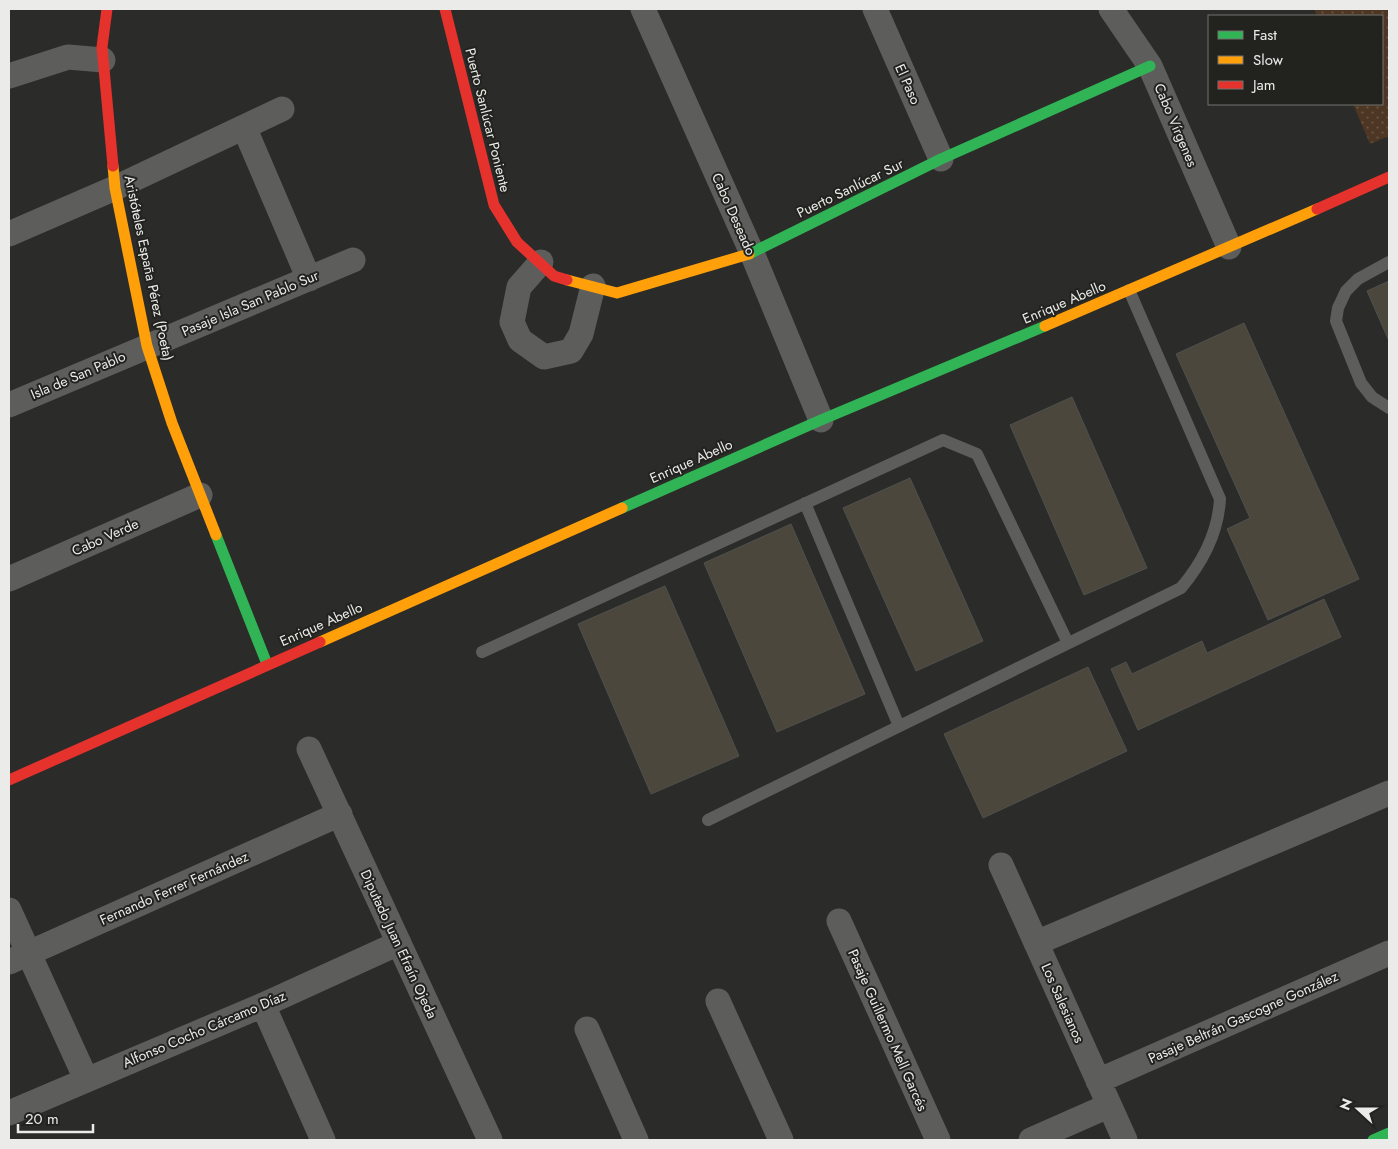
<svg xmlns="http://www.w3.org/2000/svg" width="1398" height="1149" font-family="Jost,sans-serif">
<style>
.grass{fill:url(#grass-dots)}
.building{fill:#4b473c;stroke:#50504e}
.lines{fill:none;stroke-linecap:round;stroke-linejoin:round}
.lane{stroke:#5d5e5c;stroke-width:12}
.street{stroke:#5d5e5c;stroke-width:25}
.fast{stroke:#30b455;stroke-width:11}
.slow{stroke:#ff9f0a;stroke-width:11}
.jam{stroke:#e5322d;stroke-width:11}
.labels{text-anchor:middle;stroke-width:4;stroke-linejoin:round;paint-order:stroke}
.street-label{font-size:14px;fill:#ebece9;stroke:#22221e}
</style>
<defs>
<pattern id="grass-dots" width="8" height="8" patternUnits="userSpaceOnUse" patternTransform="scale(1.25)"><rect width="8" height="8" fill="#4e3624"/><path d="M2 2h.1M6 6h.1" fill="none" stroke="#685344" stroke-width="1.8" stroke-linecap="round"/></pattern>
</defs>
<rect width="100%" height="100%" fill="#2b2b29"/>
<path class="grass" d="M 1314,9 L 1389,9 L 1389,136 L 1370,144 L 1353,104 L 1382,104 L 1382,16 L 1317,16 Z"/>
<path class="building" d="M 1389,281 L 1389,341 L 1367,291 Z
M 1244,323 L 1359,579 L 1268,620 L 1227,529 L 1250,518 L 1176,354 Z
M 1072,397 L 1147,568 L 1084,595 L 1010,425 Z
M 910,478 L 983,641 L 916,671 L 843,508 Z
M 791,524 L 865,694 L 777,732 L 704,563 Z
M 665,586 L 739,756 L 651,794 L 578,624 Z
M 1324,599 L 1341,637 L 1138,730 L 1111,669 L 1126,662 L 1132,674 L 1202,641 L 1207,653 Z
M 1088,667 L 1127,751 L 983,818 L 944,734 Z"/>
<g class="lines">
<path class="lane" d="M 1389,262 L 1358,279 L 1346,291 L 1338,308 L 1336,321 L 1361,383 L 1372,397 L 1389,408
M 805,503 L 899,726
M 482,652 L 943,440 L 977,454 L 1068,643
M 708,820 L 1181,588 C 1203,562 1218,534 1220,499 L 1129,290"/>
<path class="street" d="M 643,9 L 752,253 L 821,420
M 875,9 L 941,159
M 1111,9 L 1150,66 L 1229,247
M 9,76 L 68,57 L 103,60
M 244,127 L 309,279
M 9,234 L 115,188 L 282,109
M 541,262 L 519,287 L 512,322 L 520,340 L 544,357 L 571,351 L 581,334 L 593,286
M 9,405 L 353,260
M 9,579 L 200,495
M 309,749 L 490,1140
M 1001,865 L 1125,1140
M 9,910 L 86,1079
M 839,921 L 938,1140
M 1036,943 L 1389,793
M 9,962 L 340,814
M 718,1001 L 781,1140
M 263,1005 L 323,1140
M 587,1029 L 636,1140
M 1098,1081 L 1389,953
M 9,1113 L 263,1005 L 399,943
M 1031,1140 L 1108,1106"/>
<path class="fast" d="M 749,254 L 941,159 L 1150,66
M 622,508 L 821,420 L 1045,326
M 216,535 L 267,664
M 1373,1140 L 1389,1133"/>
<path class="slow" d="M 113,166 L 115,188 L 147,346 L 172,423 L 216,535
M 567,280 L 617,293 L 749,254
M 1045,326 L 1317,209
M 320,642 L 622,508"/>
<path class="jam" d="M 107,9 L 102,47 L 113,166
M 445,9 L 494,205 L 517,242 L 554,276 L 567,280
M 1317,209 L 1389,177
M 9,780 L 320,642"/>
</g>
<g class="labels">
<g class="street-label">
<text transform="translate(908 84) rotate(66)" y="5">El Paso</text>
<text transform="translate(488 120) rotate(76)" y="5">Puerto Sanlúcar Poniente</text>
<text transform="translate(1176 125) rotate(67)" y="5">Cabo Vírgenes</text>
<text transform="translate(850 188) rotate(-26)" y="5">Puerto Sanlúcar Sur</text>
<text transform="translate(734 214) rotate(66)" y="5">Cabo Deseado</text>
<text transform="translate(149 268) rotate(78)" y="5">Aristóteles España Pérez (Poeta)</text>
<text transform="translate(1064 302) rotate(-23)" y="5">Enrique Abello</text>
<text transform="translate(250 303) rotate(-23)" y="5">Pasaje Isla San Pablo Sur</text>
<text transform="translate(78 375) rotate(-23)" y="5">Isla de San Pablo</text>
<text transform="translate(691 461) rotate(-24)" y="5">Enrique Abello</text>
<text transform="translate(105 537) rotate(-24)" y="5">Cabo Verde</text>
<text transform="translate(321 624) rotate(-24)" y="5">Enrique Abello</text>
<text transform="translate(174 888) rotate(-24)" y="5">Fernando Ferrer Fernández</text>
<text transform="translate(399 944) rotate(65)" y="5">Diputado Juan Efraín Ojeda</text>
<text transform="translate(1063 1003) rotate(66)" y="5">Los Salesianos</text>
<text transform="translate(1243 1017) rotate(-24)" y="5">Pasaje Beltrán Gascogne González</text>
<text transform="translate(204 1029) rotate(-23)" y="5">Alfonso Cocho Cárcamo Díaz</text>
<text transform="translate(888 1030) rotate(66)" y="5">Pasaje Guillermo Mell Garcés</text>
</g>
</g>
<rect width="1398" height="1149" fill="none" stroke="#ebece9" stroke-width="20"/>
<rect x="1208" y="15" width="175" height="90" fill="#22221e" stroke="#72736f"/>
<rect x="1218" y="31" width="25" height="8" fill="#30b455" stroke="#72736f"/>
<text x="1253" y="40" font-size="15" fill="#ebece9">Fast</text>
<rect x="1218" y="56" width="25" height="8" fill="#ff9f0a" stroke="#72736f"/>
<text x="1253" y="65" font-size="15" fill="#ebece9">Slow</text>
<rect x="1218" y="81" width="25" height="8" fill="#e5322d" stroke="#72736f"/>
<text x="1253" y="90" font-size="15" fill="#ebece9">Jam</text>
<g transform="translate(1358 1109) rotate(291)" stroke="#22221e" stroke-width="4" paint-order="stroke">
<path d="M0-4L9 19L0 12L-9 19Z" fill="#ebece9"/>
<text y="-8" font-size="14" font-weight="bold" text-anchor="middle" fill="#ebece9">N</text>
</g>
<path d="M18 1124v8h75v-8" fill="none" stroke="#ebece9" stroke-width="2.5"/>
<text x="25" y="1124" font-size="15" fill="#ebece9" stroke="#22221e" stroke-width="4" paint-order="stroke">20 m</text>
</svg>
